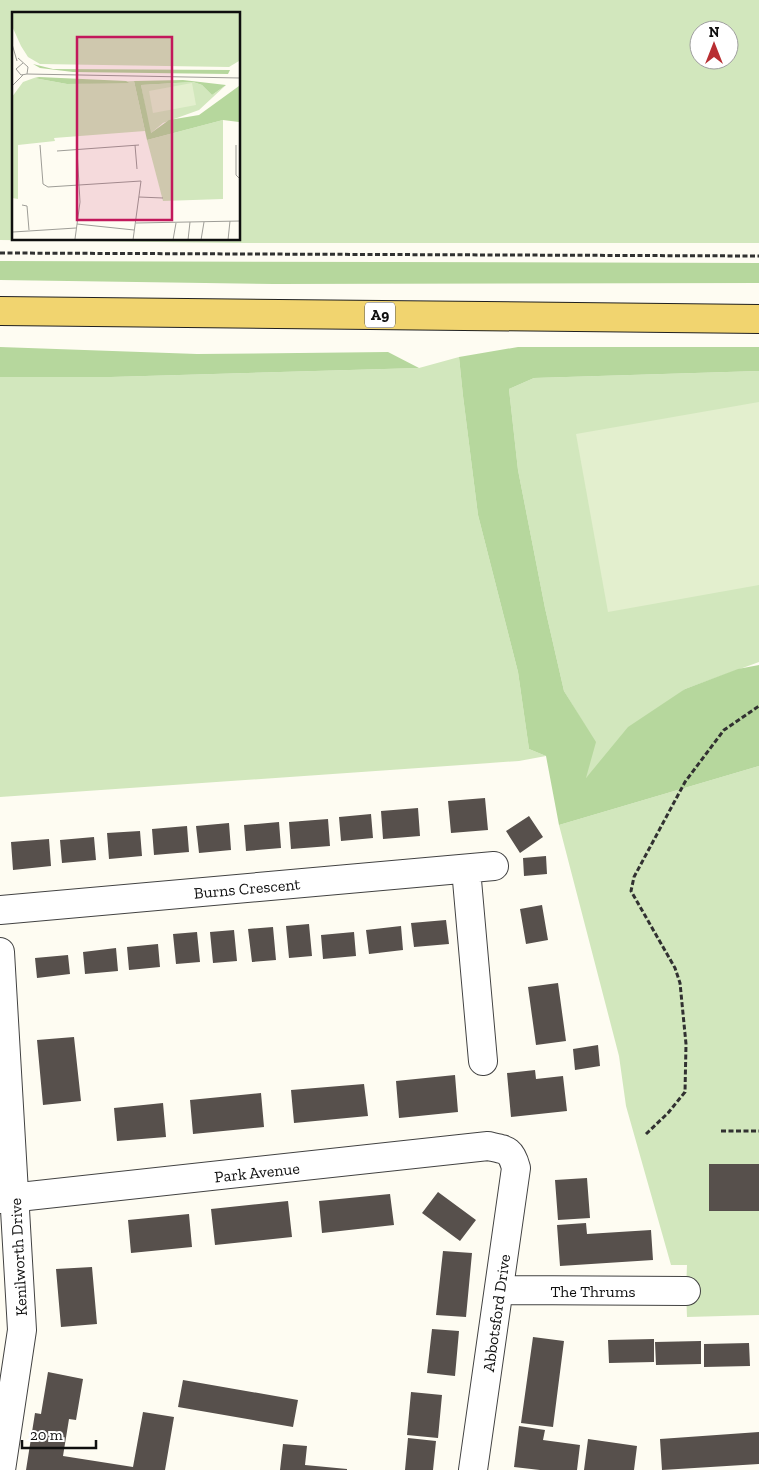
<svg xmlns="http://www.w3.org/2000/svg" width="759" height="1470" font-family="'Zilla Slab',serif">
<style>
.green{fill:#d2e7bd;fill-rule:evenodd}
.forest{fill:#b6d79d}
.pitch{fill:#e3efce}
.building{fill:#57504c}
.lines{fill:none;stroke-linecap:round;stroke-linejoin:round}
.minor-casing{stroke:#424242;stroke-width:30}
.major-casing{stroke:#202020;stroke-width:30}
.path{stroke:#313131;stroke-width:3;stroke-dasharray:5 2.5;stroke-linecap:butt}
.minor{stroke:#fff;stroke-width:28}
.major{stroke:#f1d46f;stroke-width:28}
.labels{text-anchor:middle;stroke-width:5;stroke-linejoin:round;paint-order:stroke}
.shield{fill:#fff;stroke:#575757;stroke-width:1}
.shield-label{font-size:15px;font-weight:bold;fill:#0f0f0f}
.street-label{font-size:16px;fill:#0f0f0f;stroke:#fff}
.inset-road{fill:none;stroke:#9e9d97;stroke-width:1}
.view{fill:#c2185b;fill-opacity:0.15;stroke:#c2185b;stroke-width:2.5}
.inset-edge{fill:none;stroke:#0f0f0f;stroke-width:2.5}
</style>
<rect width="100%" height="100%" fill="#fefcf2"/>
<path class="green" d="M 0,0 L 759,0 L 759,243 L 234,243 L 0,240 ZM 14,14 L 239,14 L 239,239 L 14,239 ZM 699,30 L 729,30 L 729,60 L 699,60 Z
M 459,357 L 463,396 L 478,515 L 518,672 L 529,749 L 546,756 L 519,761 L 0,797 L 0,377 L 111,377 L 419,368 Z
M 759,371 L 759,662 L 685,689 L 585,779 L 595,742 L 564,691 L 545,608 L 518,470 L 509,389 L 534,378 Z
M 759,766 L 759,1315 L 687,1317 L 686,1291 L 687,1265 L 671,1265 L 626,1106 L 619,1056 L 559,825 Z"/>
<path class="forest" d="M 0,261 L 759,263 L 759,283 L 274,284 L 0,280 Z
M 0,347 L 197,354 L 388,352 L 419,368 L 111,377 L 0,377 Z
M 518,347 L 759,347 L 759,371 L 534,378 L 509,389 L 518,470 L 545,608 L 564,691 L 596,742 L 586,778 L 628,727 L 685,689 L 738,669 L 759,665 L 759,766 L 559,825 L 546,756 L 529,749 L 518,672 L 478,515 L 463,396 L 459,357 Z"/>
<path class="pitch" d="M 759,402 L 759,585 L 608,612 L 576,434 Z"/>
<path class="building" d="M 485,798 L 488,830 L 451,833 L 448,801 Z
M 418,808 L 420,836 L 383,839 L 381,811 Z
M 371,814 L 373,838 L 341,841 L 339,817 Z
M 529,816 L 543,837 L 520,853 L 506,831 Z
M 328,819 L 330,846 L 291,849 L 289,822 Z
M 279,822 L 281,848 L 246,851 L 244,825 Z
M 229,823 L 231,850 L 199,853 L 196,826 Z
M 187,826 L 189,852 L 154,855 L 152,829 Z
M 140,831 L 142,856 L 109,859 L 107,833 Z
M 94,837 L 96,860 L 62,863 L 60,840 Z
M 49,839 L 51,866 L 13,870 L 11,842 Z
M 546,856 L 547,874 L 524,876 L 523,858 Z
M 542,905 L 548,940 L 526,944 L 520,909 Z
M 446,920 L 449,944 L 414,947 L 411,923 Z
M 309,924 L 312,956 L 289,958 L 286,926 Z
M 401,926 L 403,950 L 369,954 L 366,930 Z
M 273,927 L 276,960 L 252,962 L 248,929 Z
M 234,930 L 237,961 L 213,963 L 210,932 Z
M 197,932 L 200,962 L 176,964 L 173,934 Z
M 354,932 L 356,956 L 323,959 L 321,935 Z
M 158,944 L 160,967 L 129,970 L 127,947 Z
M 116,948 L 118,971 L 85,974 L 83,952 Z
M 68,955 L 70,974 L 37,978 L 35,958 Z
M 558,983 L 566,1041 L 536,1045 L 528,987 Z
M 74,1037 L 81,1101 L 43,1105 L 37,1040 Z
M 598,1045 L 600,1066 L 575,1070 L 573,1049 Z
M 535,1070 L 536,1079 L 563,1076 L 567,1111 L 511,1117 L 507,1073 Z
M 455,1075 L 458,1112 L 399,1118 L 396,1081 Z
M 364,1084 L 368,1116 L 294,1123 L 291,1090 Z
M 261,1093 L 264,1127 L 193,1134 L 190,1100 Z
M 163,1103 L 166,1137 L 117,1141 L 114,1108 Z
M 709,1164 L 759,1164 L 759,1211 L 709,1211 Z
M 587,1178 L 590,1218 L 558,1220 L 555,1180 Z
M 438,1192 L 476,1220 L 460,1241 L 422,1213 Z
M 390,1194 L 394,1225 L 322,1233 L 319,1201 Z
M 288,1201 L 292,1237 L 215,1245 L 211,1209 Z
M 189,1214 L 192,1247 L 131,1253 L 128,1220 Z
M 586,1223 L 587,1234 L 651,1230 L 653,1260 L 560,1266 L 557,1225 Z
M 443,1251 L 472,1253 L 466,1317 L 436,1315 Z
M 92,1267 L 97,1324 L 61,1327 L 56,1269 Z
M 432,1329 L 459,1331 L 455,1376 L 427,1373 Z
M 533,1337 L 564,1341 L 553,1427 L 521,1423 Z
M 654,1339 L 654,1362 L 609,1363 L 608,1340 Z
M 701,1341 L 701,1364 L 656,1365 L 655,1342 Z
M 749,1343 L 750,1366 L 704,1367 L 704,1344 Z
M 48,1372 L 83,1379 L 76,1420 L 69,1419 L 63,1456 L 133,1467 L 143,1412 L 174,1417 L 165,1470 L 26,1470 L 35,1413 L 41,1414 Z
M 183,1380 L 298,1400 L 293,1427 L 178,1407 Z
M 411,1392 L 442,1395 L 438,1438 L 407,1435 Z
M 519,1426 L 545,1430 L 543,1440 L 580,1445 L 577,1470 L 540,1470 L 514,1467 Z
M 759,1432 L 759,1464 L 662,1470 L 660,1439 Z
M 408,1438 L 436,1441 L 433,1470 L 405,1470 Z
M 588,1439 L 637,1446 L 634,1470 L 584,1470 Z
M 283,1444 L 307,1446 L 305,1465 L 347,1469 L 347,1470 L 280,1470 Z"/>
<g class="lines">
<g class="minor-casing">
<path id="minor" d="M 466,869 L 483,1061
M 0,910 L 494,866
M 0,952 L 22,1330 L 1,1470
M 0,1199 L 488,1146 C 506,1150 511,1149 516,1168 L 473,1470
M 499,1290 L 686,1291"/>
</g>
<g class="major-casing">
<path id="major" d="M 0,311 L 759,319"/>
</g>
<path class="path" d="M 0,253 L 759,256
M 721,1131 L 759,1131
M 646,1134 L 668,1113 L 685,1092 L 686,1044 L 680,983 L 675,968 L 631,891 L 634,877 L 685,782 L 724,730 L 759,706"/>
<use href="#minor" class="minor"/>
<use href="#major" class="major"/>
</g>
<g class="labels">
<rect class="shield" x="365" y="302.5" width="30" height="25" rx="4"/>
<g class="shield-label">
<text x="380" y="320">A9</text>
</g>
<g class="street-label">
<text transform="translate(247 888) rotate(-5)" y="6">Burns Crescent</text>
<text transform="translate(257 1172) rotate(-6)" y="6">Park Avenue</text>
<text transform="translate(18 1257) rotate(-93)" y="6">Kenilworth Drive</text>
<text x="593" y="1297">The Thrums</text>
<text transform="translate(496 1313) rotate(-82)" y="6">Abbotsford Drive</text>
</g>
</g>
<g transform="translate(12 12)">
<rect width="228" height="228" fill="#fefcf2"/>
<path d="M 0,0 L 227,0 L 227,49 L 217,55 L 28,52 L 16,45 L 9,34 L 0,14 ZM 22,66 L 55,72 L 122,69 L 133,119 L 42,126 L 43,129 L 6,133 L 6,187 L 0,186 L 0,85 L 11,70 ZM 181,70 L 190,73 L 200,83 L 214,73 L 187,98 L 151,111 L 138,122 L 129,73 ZM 211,108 L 211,187 L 151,189 L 135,128 Z" fill="#d2e7bd"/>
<path d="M 21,52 L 41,57 L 218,58 L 216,62 L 61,60 L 28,56 ZM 27,65 L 114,69 L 117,71 L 55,72 L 22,66 ZM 171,68 L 214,73 L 200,83 L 190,73 L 181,70 L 129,73 L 139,121 L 157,108 L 187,103 L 227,74 L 227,110 L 211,108 L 135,128 L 122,69 Z" fill="#b6d79d"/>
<path d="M 180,71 L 184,93 L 141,101 L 137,79 Z" fill="#e3efce"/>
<path class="inset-road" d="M 0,32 L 5,49M 6,46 L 16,55 L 15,62 L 9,63 L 4,57 L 11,51M 15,62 L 228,66M 0,74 L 11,63M 28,133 L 31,172 L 36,175 L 129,169 L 121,228M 123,133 L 125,157M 224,133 L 224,163 L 228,167M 45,139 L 127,133M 127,185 L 151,186M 10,193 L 15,194 L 17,218M 124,211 L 228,209M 65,212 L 122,218M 1,220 L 64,216M 63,227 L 68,190 L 65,138M 161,228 L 164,211M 176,228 L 178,210M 189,228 L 192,210M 216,228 L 218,209"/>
<path class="view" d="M 65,25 L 160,25 L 160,208 L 65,208 Z"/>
<rect width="228" height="228" class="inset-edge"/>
</g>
<g transform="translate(714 45)"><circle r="24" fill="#ffffff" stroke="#9f9f9f"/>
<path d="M0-4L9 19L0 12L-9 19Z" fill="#b82e32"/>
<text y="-8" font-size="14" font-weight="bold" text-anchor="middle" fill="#0f0f0f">N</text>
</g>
<path d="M22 1440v8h74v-8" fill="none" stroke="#0f0f0f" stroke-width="2.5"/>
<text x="30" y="1440" font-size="15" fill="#0f0f0f" stroke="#ffffff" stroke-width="4" paint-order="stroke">20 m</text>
</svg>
